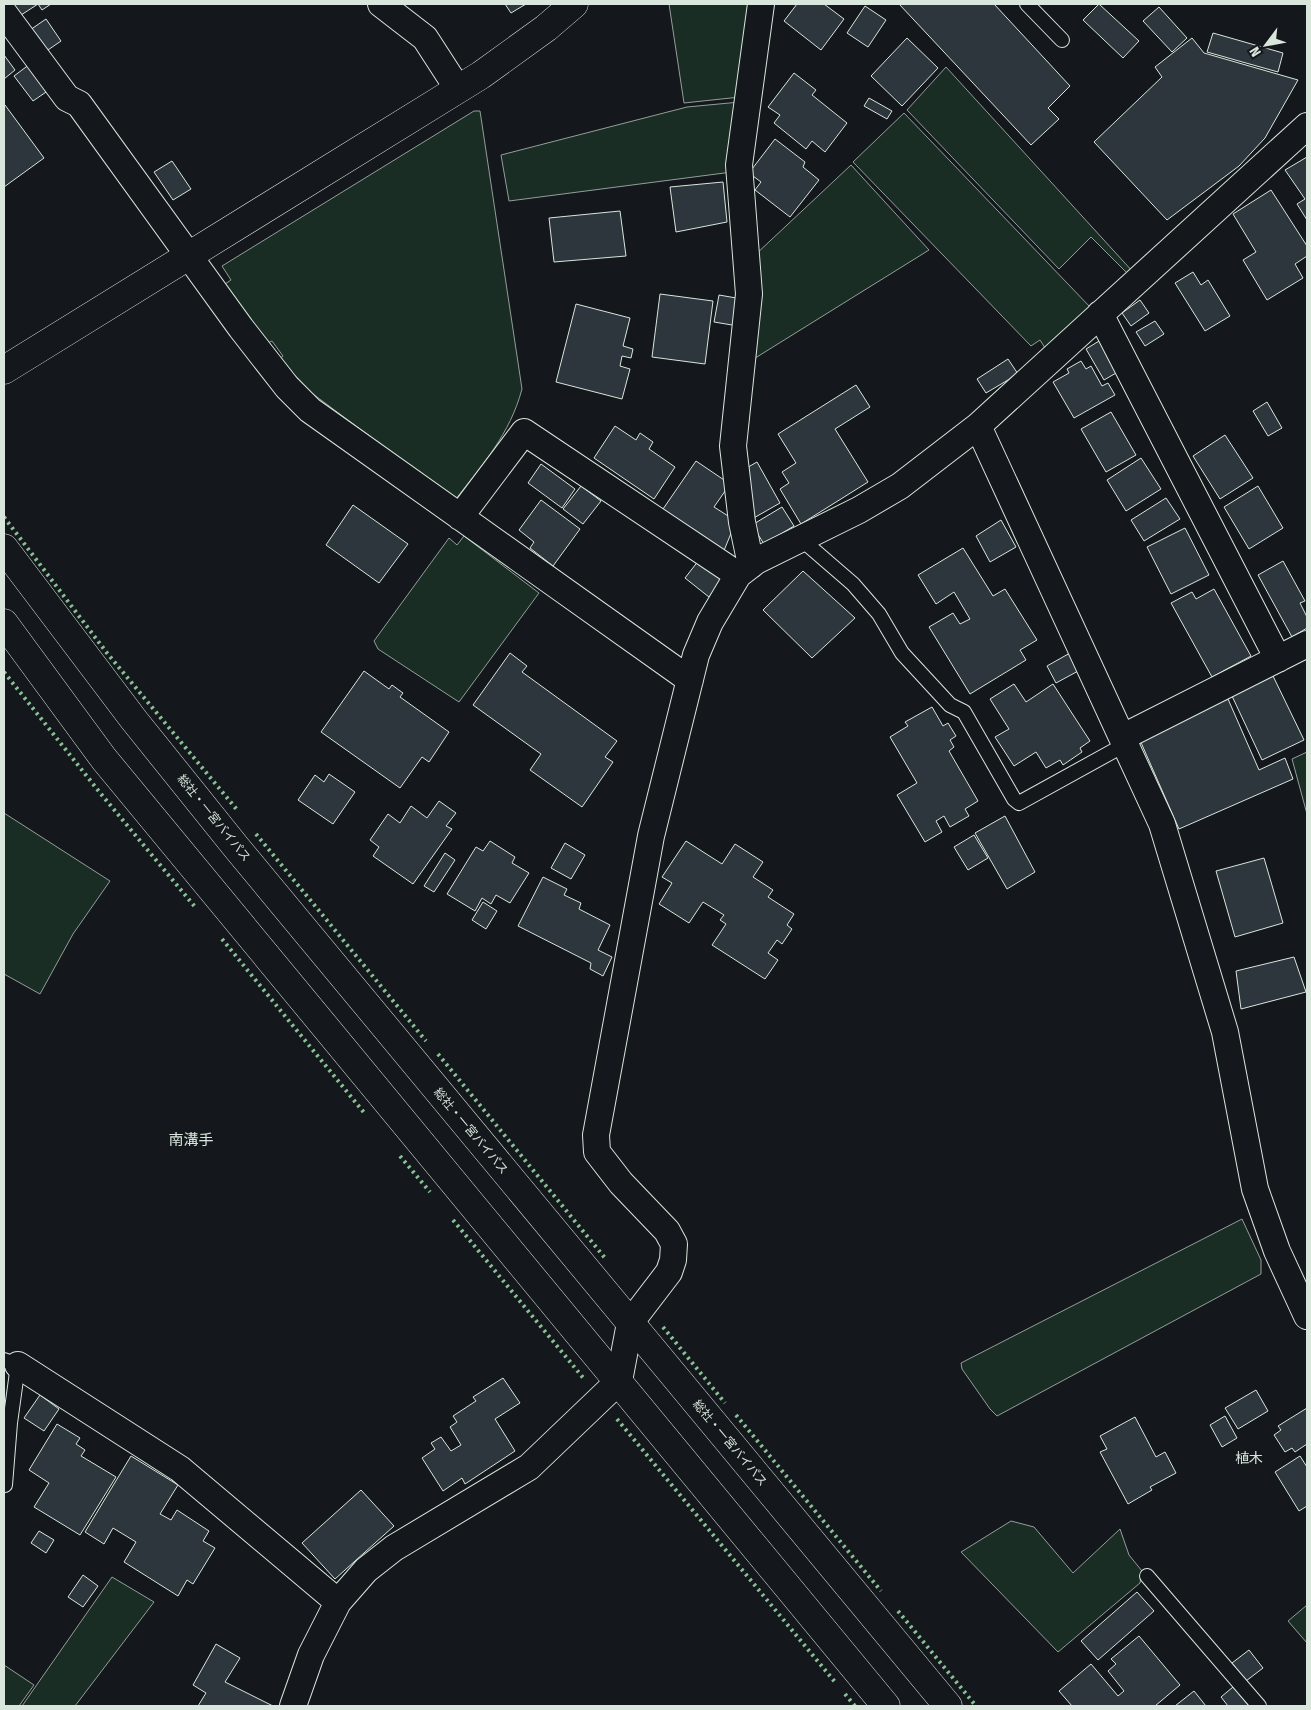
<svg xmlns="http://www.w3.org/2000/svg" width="1311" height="1710" font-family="'Fira Sans Condensed','Noto Sans JP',sans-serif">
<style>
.green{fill:#1a2d24;stroke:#939e99}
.building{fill:#2c363c;stroke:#d8e6dc}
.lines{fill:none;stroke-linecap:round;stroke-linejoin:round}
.service-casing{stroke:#d8e6dc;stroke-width:16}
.minor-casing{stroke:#d8e6dc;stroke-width:28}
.tertiary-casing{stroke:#d8e6dc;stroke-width:29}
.trunk-casing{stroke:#d8e6dc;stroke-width:29}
.service{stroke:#14181c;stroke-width:14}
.minor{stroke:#14181c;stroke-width:26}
.tertiary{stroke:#14181c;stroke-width:28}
.trunk{stroke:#14181c;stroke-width:28}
.hedge{stroke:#8ac095;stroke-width:4;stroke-dasharray:2.5 4;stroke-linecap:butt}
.labels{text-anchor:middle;stroke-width:4;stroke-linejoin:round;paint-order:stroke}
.street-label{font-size:12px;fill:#d8e6dc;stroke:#14181c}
.neighbourhood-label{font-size:14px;fill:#d8e6dc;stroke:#14181c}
.quarter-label{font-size:15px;fill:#d8e6dc;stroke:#14181c}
</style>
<rect width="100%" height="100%" fill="#14181c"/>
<path class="green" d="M 669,4 L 753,4 L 740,97 L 684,103 Z
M 946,67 L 1134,273 L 1131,277 L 1091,237 L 1059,269 L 907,110 Z
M 740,102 L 732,172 L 509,201 L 501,155 L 687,107 Z
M 474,111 L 480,111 L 522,389 C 510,434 483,464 455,500 L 313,394 L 279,359 L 283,356 L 272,341 L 266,344 L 225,284 L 231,280 L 222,266 Z
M 904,113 L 1091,308 L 1045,348 L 1040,340 L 1031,346 L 853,162 Z
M 851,165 L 929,250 L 744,365 L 754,256 Z
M 464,536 L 539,593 L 459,702 L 378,649 L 374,641 L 449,538 L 457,545 Z
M 1307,752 L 1307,814 L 1292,759 Z
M 4,813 L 110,881 L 73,934 L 40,994 L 4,974 Z
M 1242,1219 L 1261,1260 L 1261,1274 L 997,1416 L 990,1409 L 962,1369 L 961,1363 Z
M 1011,1521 L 1034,1527 L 1073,1573 L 1120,1529 L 1129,1555 L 1142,1571 L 1140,1583 L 1058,1652 L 961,1552 Z
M 112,1577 L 154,1602 L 75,1706 L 22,1706 Z
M 1307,1605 L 1307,1643 L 1288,1621 Z
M 4,1665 L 34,1685 L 19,1706 L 4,1706 Z"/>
<path class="building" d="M 9,4 L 51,4 L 42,10 L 38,4 L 18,17 Z
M 505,4 L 526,4 L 511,13 Z
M 797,4 L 824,4 L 844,19 L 821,50 L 784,21 Z
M 899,4 L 994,4 L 1070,86 L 1048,108 L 1059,119 L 1031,145 Z
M 1099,4 L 1139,41 L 1123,58 L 1083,20 Z
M 865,6 L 886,20 L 868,47 L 847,33 Z
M 1159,7 L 1187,38 L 1172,52 L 1143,21 Z
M 46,19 L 61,41 L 45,52 L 30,30 Z
M 1213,33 L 1283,53 L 1278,72 L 1207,52 Z
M 907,38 L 938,68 L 902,106 L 871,76 Z
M 1192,38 L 1204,53 L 1298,80 L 1265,138 L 1239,166 L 1167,220 L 1094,142 L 1162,77 L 1155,67 Z
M 4,55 L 15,70 L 4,79 Z
M 30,64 L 49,90 L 33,101 L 14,76 Z
M 794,73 L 816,90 L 812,95 L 847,123 L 825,152 L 812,141 L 806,149 L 774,123 L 780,115 L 768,107 Z
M 869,98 L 892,111 L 887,119 L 864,106 Z
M 5,105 L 44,158 L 4,187 L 4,106 Z
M 775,139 L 805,162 L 803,167 L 819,180 L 790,217 L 755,190 L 761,182 L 749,173 Z
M 1307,157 L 1307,220 L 1297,204 L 1305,199 L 1285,170 Z
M 172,161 L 191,189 L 173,200 L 154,172 Z
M 723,182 L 727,222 L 676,232 L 670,187 Z
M 1271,190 L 1307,246 L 1307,256 L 1295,264 L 1303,278 L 1267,300 L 1243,260 L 1256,252 L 1233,214 Z
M 620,211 L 626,256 L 554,262 L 549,218 Z
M 1193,272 L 1201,285 L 1208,280 L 1230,316 L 1205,331 L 1175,283 Z
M 660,294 L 713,301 L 705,364 L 652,357 Z
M 719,295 L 742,299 L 738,326 L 714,322 Z
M 1140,300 L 1149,313 L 1131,326 L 1122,313 Z
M 576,304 L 630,318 L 623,346 L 633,349 L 631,358 L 622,356 L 620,366 L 630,369 L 622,399 L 556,382 Z
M 1155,321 L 1164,334 L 1145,346 L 1136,332 Z
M 1104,338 L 1123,369 L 1104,380 L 1086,349 Z
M 1008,359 L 1018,374 L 986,393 L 977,379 Z
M 1081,361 L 1086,369 L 1091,366 L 1102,386 L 1108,383 L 1115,395 L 1074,418 L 1053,382 L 1069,373 L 1067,369 Z
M 856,385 L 870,407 L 835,429 L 868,482 L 801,524 L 780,489 L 789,483 L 782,472 L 796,463 L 778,434 Z
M 1267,402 L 1282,428 L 1268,436 L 1253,411 Z
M 1111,412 L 1136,455 L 1106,472 L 1081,429 Z
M 615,426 L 636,440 L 640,433 L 653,442 L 649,449 L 675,467 L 654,499 L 594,458 Z
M 1225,435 L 1253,478 L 1220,499 L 1193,456 Z
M 1141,458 L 1161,489 L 1126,511 L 1107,480 Z
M 696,461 L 730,484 L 714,507 L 736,521 L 723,553 L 661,512 Z
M 757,462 L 780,503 L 752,519 L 743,470 Z
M 541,464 L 575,489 L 562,508 L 528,483 Z
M 581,486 L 601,501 L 583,524 L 563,509 Z
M 1258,486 L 1283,528 L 1249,549 L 1224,507 Z
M 1166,498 L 1180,519 L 1144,541 L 1131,520 Z
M 541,500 L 580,529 L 553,566 L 530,548 L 534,542 L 519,530 Z
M 353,505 L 408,544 L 379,583 L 326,545 Z
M 782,507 L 794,526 L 764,544 L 752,525 Z
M 1001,520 L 1016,547 L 990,562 L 976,536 Z
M 1185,528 L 1209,575 L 1171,594 L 1147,547 Z
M 963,548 L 993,596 L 1005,589 L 1037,640 L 1020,650 L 1026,660 L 970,694 L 929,627 L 953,613 L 960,624 L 970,619 L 954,592 L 936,604 L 918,575 Z
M 699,560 L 724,578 L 709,597 L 685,578 Z
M 1283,561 L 1305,601 L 1300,603 L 1307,617 L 1307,628 L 1292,637 L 1258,575 Z
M 803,571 L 855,618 L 812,658 L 763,610 Z
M 1214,589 L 1251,656 L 1212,677 L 1171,603 L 1192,592 L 1196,599 Z
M 510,653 L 527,666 L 522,672 L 617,741 L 605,757 L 613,762 L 582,807 L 530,770 L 541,754 L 473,705 Z
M 1070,653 L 1080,670 L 1056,683 L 1047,666 Z
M 364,671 L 389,689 L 392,685 L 403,693 L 400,697 L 449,732 L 429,762 L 422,757 L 400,788 L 321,732 Z
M 1273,676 L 1304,740 L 1262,760 L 1232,696 Z
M 1014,684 L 1026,702 L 1053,684 L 1090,741 L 1080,748 L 1082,752 L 1063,765 L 1060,760 L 1046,768 L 1036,752 L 1014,766 L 995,737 L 1009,729 L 990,699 Z
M 1228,699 L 1259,770 L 1285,758 L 1293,779 L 1179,829 L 1139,738 Z
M 932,707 L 943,726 L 948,723 L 956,736 L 950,740 L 954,747 L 949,751 L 978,801 L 965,809 L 969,816 L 950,827 L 944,816 L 936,821 L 942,832 L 925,842 L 897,795 L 917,783 L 890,737 L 908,726 L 905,722 Z
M 329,774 L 355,792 L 333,824 L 298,800 L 315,775 L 324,782 Z
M 439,801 L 456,813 L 446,826 L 452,829 L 413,884 L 373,856 L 379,847 L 370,840 L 388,814 L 400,823 L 411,806 L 427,818 Z
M 1005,816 L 1035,872 L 1007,889 L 975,833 Z
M 974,835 L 988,858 L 968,870 L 954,847 Z
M 490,841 L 515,857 L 512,863 L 529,873 L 510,903 L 496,895 L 491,904 L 482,898 L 475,911 L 447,894 L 476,847 L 483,851 Z
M 686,841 L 722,864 L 735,844 L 763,862 L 753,877 L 773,890 L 768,897 L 794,914 L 787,925 L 792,929 L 782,944 L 777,940 L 768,953 L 778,960 L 765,979 L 712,945 L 726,924 L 720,920 L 724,915 L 703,902 L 689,923 L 659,904 L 672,883 L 662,877 Z
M 565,843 L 585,855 L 571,879 L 551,868 Z
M 445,853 L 455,860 L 434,892 L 424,886 Z
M 1264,858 L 1283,923 L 1235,937 L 1216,871 Z
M 543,877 L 567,889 L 564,895 L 581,903 L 579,909 L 610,925 L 598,950 L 612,957 L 603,976 L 590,969 L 591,963 L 518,926 Z
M 483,902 L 497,911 L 486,929 L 472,920 Z
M 1294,957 L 1306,992 L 1241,1009 L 1236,971 Z
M 503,1378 L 520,1403 L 495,1419 L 515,1451 L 465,1484 L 462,1478 L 443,1491 L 422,1458 L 435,1449 L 431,1443 L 441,1437 L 451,1451 L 461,1445 L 450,1427 L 457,1422 L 453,1416 L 476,1401 L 473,1397 Z
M 1256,1390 L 1268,1411 L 1238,1429 L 1225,1408 Z
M 40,1395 L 59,1409 L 44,1431 L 24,1418 Z
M 1307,1408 L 1307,1444 L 1295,1452 L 1292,1448 L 1285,1452 L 1274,1435 L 1281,1430 L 1278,1426 Z
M 1225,1416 L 1237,1438 L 1222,1447 L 1210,1425 Z
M 1135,1417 L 1156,1457 L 1165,1452 L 1176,1473 L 1150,1487 L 1152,1490 L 1128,1504 L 1100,1452 L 1107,1449 L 1100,1436 Z
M 57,1424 L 80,1438 L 76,1444 L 85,1450 L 81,1456 L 116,1477 L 80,1535 L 34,1507 L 49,1483 L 29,1470 Z
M 131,1456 L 178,1485 L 160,1514 L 171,1520 L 177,1510 L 209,1531 L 203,1541 L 215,1548 L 193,1584 L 187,1580 L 178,1596 L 124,1562 L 136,1542 L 113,1528 L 104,1544 L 85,1532 Z
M 1300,1456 L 1307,1467 L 1307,1506 L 1299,1511 L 1275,1472 Z
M 361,1490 L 394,1526 L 335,1579 L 302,1543 Z
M 39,1531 L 54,1540 L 46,1553 L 31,1543 Z
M 83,1575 L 98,1586 L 83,1607 L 68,1597 Z
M 1137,1592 L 1154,1611 L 1098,1660 L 1081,1641 Z
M 1139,1636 L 1180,1685 L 1155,1706 L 1072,1706 L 1059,1691 L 1091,1664 L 1118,1696 L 1124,1691 L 1108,1671 L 1116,1664 L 1111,1659 Z
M 216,1644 L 240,1658 L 225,1682 L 273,1706 L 198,1706 L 206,1693 L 193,1685 Z
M 1249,1650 L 1263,1668 L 1246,1681 L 1232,1663 Z
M 1233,1687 L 1249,1706 L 1228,1706 L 1221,1697 Z
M 1194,1691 L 1206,1706 L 1175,1706 Z"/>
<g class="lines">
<g class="service-casing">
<path id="service" d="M 1027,4 L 1062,40
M 801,539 L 853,584 L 879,614 L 902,653 L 950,705 L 964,712 L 1014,799 L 1019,803 L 1126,744
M 4,1360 L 18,1365 L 10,1423 L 5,1485
M 1147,1576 L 1259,1706"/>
</g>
<g class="minor-casing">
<path id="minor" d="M 381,4 L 425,38 L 458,89
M 4,13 L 67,98 L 79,104 L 241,328 L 287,387 L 310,410 L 690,680
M 1100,314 L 1278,659
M 978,426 L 1162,824 L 1225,1032 L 1255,1189 L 1277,1251 L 1307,1316
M 460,517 L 524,432 L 738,575
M 751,565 L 742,522 L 733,446 L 749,294 L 739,165 L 761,4
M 1123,737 L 1307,644
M 18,1365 L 180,1469 L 338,1602
M 293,1706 L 311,1655 L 338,1602 L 366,1570 L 394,1548 L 529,1467 L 619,1381 L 630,1323 L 669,1272 L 673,1260 L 674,1244 L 667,1231 L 621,1183 L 597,1152 L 596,1135 L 651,836 L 696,655 L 710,622 L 738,575 L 756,561 L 859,510 L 900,486 L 978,426 L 1307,126"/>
</g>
<g class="tertiary-casing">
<path id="tertiary" d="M 4,370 L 481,75 L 546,28 L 574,4"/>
</g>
<g class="trunk-casing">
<path id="trunk" d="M 4,548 L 134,720 L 236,847 L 948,1706
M 4,623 L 104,759 L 886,1706"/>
</g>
<use href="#service" class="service"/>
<use href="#minor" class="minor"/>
<use href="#tertiary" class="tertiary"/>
<use href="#trunk" class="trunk"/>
<path class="hedge" d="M 4,517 L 107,653 L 238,811
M 4,672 L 101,794 L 196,908
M 256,834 L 426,1041
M 222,939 L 366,1115
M 438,1054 L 605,1258
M 400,1156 L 430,1192
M 453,1220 L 585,1380
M 663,1327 L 725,1403
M 736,1415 L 881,1591
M 617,1419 L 835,1682
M 898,1611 L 976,1706
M 845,1694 L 855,1706"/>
</g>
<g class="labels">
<g class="street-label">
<text transform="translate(214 818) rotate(51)" y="4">総社・一宮バイパス</text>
<text transform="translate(471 1131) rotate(50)" y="4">総社・一宮バイパス</text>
<text transform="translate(730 1443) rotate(50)" y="4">総社・一宮バイパス</text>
</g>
<g class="neighbourhood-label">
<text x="1249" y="1463">植木</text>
</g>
<g class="quarter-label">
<text x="191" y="1145">南溝手</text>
</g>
</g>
<rect width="1311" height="1710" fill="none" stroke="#d8e6dc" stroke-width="10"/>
<g transform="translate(1266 45) rotate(238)" stroke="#14181c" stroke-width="4" paint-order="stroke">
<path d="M0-4L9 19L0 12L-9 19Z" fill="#d8e6dc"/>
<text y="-8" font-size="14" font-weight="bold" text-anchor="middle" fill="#d8e6dc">N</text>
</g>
</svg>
